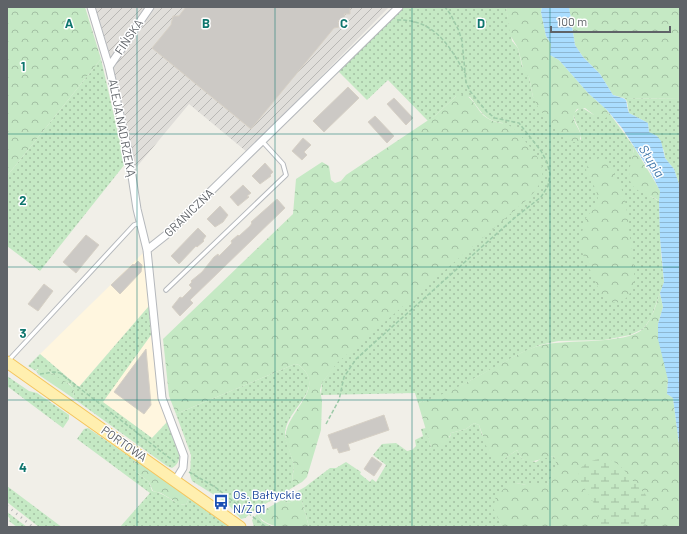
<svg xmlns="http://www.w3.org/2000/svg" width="687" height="534" font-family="Barlow,sans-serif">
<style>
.commercial{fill:#fff6df}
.industrial{fill:url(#industrial-furrows)}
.grass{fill:url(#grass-dots)}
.forest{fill:url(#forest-crowns)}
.wetland{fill:url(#wetland-marsh)}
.water{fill:url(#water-rules)}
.building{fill:#ccc9c5;stroke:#d6d0c5}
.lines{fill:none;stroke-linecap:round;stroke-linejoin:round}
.service-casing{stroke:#b5b8bc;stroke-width:5.5}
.minor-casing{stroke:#b5b8bc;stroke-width:9}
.primary-casing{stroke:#f5c55d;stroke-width:13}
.path{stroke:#9dcaa8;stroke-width:1.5;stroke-dasharray:4 2;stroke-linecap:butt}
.service{stroke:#fff;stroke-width:3.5}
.minor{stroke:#fff;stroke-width:7}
.primary{stroke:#ffefaf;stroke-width:11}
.rail{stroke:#b6b7b8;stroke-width:2.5;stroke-dasharray:1 5;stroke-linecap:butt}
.grid{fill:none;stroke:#0f766e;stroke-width:1;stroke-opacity:0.55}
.labels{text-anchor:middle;stroke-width:3;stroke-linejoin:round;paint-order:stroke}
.street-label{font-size:12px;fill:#5f6368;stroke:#fff}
.transit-label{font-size:12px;fill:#164399;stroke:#fff;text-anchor:start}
.water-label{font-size:13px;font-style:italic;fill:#3f78ac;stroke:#fff}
.grid-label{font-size:13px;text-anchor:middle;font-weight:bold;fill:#0f766e;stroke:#fff;stroke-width:3;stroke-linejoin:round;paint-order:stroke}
</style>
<defs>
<pattern id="industrial-furrows" width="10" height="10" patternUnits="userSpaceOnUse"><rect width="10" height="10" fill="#e0deda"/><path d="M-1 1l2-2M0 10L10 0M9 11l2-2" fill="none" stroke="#b9b8b5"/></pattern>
<pattern id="grass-dots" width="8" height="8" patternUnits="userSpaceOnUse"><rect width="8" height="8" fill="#c5e9c4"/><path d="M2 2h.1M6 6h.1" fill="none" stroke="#a3c0a3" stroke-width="1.8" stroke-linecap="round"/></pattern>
<pattern id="forest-crowns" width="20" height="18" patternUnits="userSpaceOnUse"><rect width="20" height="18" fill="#c5e9c4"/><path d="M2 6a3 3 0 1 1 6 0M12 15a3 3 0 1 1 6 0" fill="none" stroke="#a3c0a3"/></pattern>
<pattern id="wetland-marsh" width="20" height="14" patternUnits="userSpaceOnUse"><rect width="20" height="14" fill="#c5e9c4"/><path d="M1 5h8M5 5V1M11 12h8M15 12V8" fill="none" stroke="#a3c0a3"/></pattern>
<pattern id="water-rules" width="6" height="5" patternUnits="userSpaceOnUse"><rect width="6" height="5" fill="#adf"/><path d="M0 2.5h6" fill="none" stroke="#8eb7d2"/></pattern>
</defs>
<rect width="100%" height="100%" fill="#f1efe8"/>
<path class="commercial" d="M 143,253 L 149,306 L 79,387 L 40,354 Z
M 151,335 L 158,398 L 168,421 L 152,438 L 102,402 Z"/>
<path class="industrial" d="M 95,7 L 389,7 L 247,152 L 189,104 L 135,169 L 128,130 L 106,42 Z"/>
<path class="grass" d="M 404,7 L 506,7 L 512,41 L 518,48 L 522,66 L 529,77 L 533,97 L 581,140 C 582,129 573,123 574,113 L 581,107 L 594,115 L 608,115 L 607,110 L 634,147 L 632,160 L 650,196 L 659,201 L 661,254 L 664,282 L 651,318 L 643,329 L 630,335 L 604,340 L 558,341 L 540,345 L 521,353 L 444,395 L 418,403 L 415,393 L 321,395 L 322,383 L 503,123 C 484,121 481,111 470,97 L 456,96 L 436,115 L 428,121 L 388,80 L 367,100 L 338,71 Z
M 101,59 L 125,164 L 40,271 L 7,246 L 7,176 Z
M 624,98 L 680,99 L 680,187 L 674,169 L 665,158 L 664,151 L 657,136 L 649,132 L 648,123 L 629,113 L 627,101 Z
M 149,306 L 151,335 L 103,402 L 152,438 L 168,421 C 172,433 189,459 172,468 L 167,466 L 73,398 L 74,391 L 70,384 L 58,379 L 48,370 L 37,369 L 36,371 L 28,366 L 40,354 L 79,387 Z
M 295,364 L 299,365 C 328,389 287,407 285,433 C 285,444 293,456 294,466 C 294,472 291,476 293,482 L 302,482 L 255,510 L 245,518 L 241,519 L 227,503 L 192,481 L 190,475 L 191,455 L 176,414 Z
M 7,376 L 29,391 L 37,393 L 69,415 L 69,419 L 63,428 L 7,386 Z
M 474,423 L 479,425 L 482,435 L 504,459 L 517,450 L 522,459 L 536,462 L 542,458 L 554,456 L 558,466 L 547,485 L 526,485 L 516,483 L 494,508 L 502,527 L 309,527 L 302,501 L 296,500 L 288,503 L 282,500 L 305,487 L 330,468 L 336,468 L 346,462 L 361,472 L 360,474 L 370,482 L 372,479 L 376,482 L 386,465 L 373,455 L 382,444 L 396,443 L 407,451 L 412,450 L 416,446 L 415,440 L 423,436 L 421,429 L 426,428 L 431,447 L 428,450 L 450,437 L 451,433 L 466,429 Z
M 88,428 L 136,461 L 134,462 L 135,471 L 149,482 L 152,491 C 164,492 173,504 186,505 L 189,498 L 229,527 L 120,527 L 150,493 L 77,439 L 84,429 Z
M 7,486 L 59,525 L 62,527 L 39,527 L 7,502 Z
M 7,512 L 27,527 L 17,527 L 9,521 L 10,519 L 7,515 Z
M 257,514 L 262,521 L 273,527 L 254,527 L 252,520 Z"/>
<path class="forest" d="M 7,7 L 85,7 L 101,59 L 7,176 Z
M 506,7 L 542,7 L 541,12 L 546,36 L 551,44 L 550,55 L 559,60 L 588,93 L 607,110 L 608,115 L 606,118 L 594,115 L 585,108 L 577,109 C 569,119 578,125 581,135 L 579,142 L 571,142 L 566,139 L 539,109 L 533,97 L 529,77 L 524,72 L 518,48 L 510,35 Z
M 569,7 L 680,7 L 680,99 L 624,98 L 613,95 L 600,74 L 583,57 L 575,45 Z
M 464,94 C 475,99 477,112 487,118 C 494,123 502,122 510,126 C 516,129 521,136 525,141 C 543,162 551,174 530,197 L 337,363 L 322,383 L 320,390 L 322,401 L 321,430 L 307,477 L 302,482 L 293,482 C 291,476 294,473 294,467 C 293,454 283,445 286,432 C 292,407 326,387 299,365 L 295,364 L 176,414 L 169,396 L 163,339 L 293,214 L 296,179 L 322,162 L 329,166 L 331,180 L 335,183 L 341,181 L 346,175 L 436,115 L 456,96 Z
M 634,147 L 661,192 L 659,201 C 653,196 645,195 639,191 C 621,181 633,162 634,147 Z
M 596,158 L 601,158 C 627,180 627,213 631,245 C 632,256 635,268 634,278 C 634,298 615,313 601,294 L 581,250 L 580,239 L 586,218 L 596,205 L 598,198 L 596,190 L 586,170 L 590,160 Z
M 660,293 L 663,307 L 658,324 L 668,380 L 667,394 L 673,398 L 680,452 L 680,527 L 502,527 L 493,508 L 496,496 L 508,485 L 516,483 L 526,485 L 547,485 L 557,466 L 554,456 L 530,462 L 522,459 L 517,450 L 504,459 L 495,460 L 489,454 L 479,425 L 474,423 L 466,429 L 451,433 C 447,444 439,450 427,450 L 431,447 L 418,403 C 447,394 472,380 498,365 C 512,358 526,349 542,345 C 567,339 625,345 643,329 C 652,320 656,305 660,293 Z
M 40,368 L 47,369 C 55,379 70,380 74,391 L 73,398 L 39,375 L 36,371 Z
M 136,461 L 189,498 L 186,505 L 179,504 L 161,493 L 153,491 L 149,482 L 135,471 L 133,464 Z
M 282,500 L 288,503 L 296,500 L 302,501 L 309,527 C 290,527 269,531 257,514 Z"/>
<path class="wetland" d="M 598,459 C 620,459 622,469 635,483 C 640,490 648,494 649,503 C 651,513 647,518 643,527 L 599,527 C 598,520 598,512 595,506 C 586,485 562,469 598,459 Z"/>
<path class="water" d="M 542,7 L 569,7 L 575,45 L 583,57 L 600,74 L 613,95 C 631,101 624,97 629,113 L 648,123 L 649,132 L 657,136 L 661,141 L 665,158 L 674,169 L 680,187 L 680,452 L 673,398 L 667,394 L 668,380 L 658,339 L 658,324 L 663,307 L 660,293 L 664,282 L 660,238 L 659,201 L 660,191 L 650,171 L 622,128 L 607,110 L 588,93 L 559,60 L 550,55 L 551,44 L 546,36 L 541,12 Z"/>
<path class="building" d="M 186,7 L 350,7 L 350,14 L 344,14 L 345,20 L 338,21 L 339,27 L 334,28 L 251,129 L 152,48 L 171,25 L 173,16 L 179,16 Z
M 348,87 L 359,98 L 324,132 L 313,121 Z
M 394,98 L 413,118 L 406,125 L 387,104 Z
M 375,116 L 394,136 L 387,143 L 368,122 Z
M 303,138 L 311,145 L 304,152 L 307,155 L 302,160 L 292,151 Z
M 265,163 L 273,172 L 270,175 L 271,176 L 260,184 L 252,176 Z
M 243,185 L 251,193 L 247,196 L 249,197 L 238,206 L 230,197 Z
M 277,199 L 285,208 L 190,300 L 193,303 L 180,316 L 172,307 L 180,297 L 182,298 L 192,288 L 189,285 L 192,282 L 191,281 L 202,272 L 214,257 L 218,254 L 219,256 L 232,243 L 231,241 L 238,235 L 239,236 L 250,226 L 252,223 L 251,222 Z
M 220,206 L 228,215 L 223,222 L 215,227 L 207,219 Z
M 198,228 L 206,236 L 203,240 L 204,241 L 197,247 L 196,246 L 179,264 L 171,256 Z
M 86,235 L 99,245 L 76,273 L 63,262 Z
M 138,261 L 142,265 L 141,272 L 120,294 L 111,285 L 133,264 L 134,265 Z
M 44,284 L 53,291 L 38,311 L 28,304 Z
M 146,349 L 151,405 L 144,414 L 114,392 Z
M 384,415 L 389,430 L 348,444 L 350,450 L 339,453 L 337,448 L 333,449 L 328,435 Z
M 372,457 L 382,464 L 374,476 L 364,469 Z"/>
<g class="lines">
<g class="service-casing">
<path id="service" d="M 166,290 L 286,175 L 283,164 L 262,141
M 8,361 L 134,225 L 140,223"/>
</g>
<g class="minor-casing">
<path id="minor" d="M 91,7 L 109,67 L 128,150 L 137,209 L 147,250 L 162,398 L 184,456 L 183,468 L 175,481
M 109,67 L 150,7
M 147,250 L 166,235 L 399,7"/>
</g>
<g class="primary-casing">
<path id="primary" d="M 7,362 L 240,527"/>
</g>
<path class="path" d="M 397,20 C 434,19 449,45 465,73
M 40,374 L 54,372 L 60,373 L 176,463
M 326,424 L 339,400 L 344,377 L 356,359 L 512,220 L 541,197 L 548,186 L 550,174 L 547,162 L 541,151 L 519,123 L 495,118 L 487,112 L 470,91 L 466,82 L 462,41 L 459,31 L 451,15 L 445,7
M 189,472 L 215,487 L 266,527"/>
<use href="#service" class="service"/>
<use href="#minor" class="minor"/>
<use href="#primary" class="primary"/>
<path class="rail" d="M 7,506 L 33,527"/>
</g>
<path class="grid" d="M 137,7 L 137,527M 275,7 L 275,527M 412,7 L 412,527M 550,7 L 550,527M 7,134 L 680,134M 7,267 L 680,267M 7,400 L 680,400"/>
<defs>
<g id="bus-bare" transform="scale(1.2)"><path d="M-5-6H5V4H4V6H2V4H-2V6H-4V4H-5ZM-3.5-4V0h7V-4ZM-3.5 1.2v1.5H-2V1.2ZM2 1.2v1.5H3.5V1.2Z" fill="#1a4fb4" stroke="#fff" stroke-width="2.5" paint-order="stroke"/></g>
</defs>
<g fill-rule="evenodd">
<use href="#bus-bare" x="221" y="502"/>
</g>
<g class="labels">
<g class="street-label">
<text transform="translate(129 37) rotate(-56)" y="4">FIŃSKA</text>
<text transform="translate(122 128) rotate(79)" y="4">ALEJA NAD RZEKĄ</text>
<text transform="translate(189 213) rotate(-44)" y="4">GRANICZNA</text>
<text transform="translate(124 444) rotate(35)" y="4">PORTOWA</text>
</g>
<g class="transit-label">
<text x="233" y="499">Os. Bałtyckie<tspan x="233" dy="14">N/Ż 01</tspan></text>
</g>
<g class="water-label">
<text transform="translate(652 161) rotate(58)" y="5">Słupia</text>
</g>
</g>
<g class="grid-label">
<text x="69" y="28">A</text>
<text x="206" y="28">B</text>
<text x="344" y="28">C</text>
<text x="481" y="28">D</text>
<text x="23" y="71">1</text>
<text x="23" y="205">2</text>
<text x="23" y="338">3</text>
<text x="23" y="472">4</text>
</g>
<rect width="687" height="534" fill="none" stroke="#5f6368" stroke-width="16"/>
<path d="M551 26v6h119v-6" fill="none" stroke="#5f6368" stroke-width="2"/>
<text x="557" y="26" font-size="12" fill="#5f6368" stroke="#ffffff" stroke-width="3" paint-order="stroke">100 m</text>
</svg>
